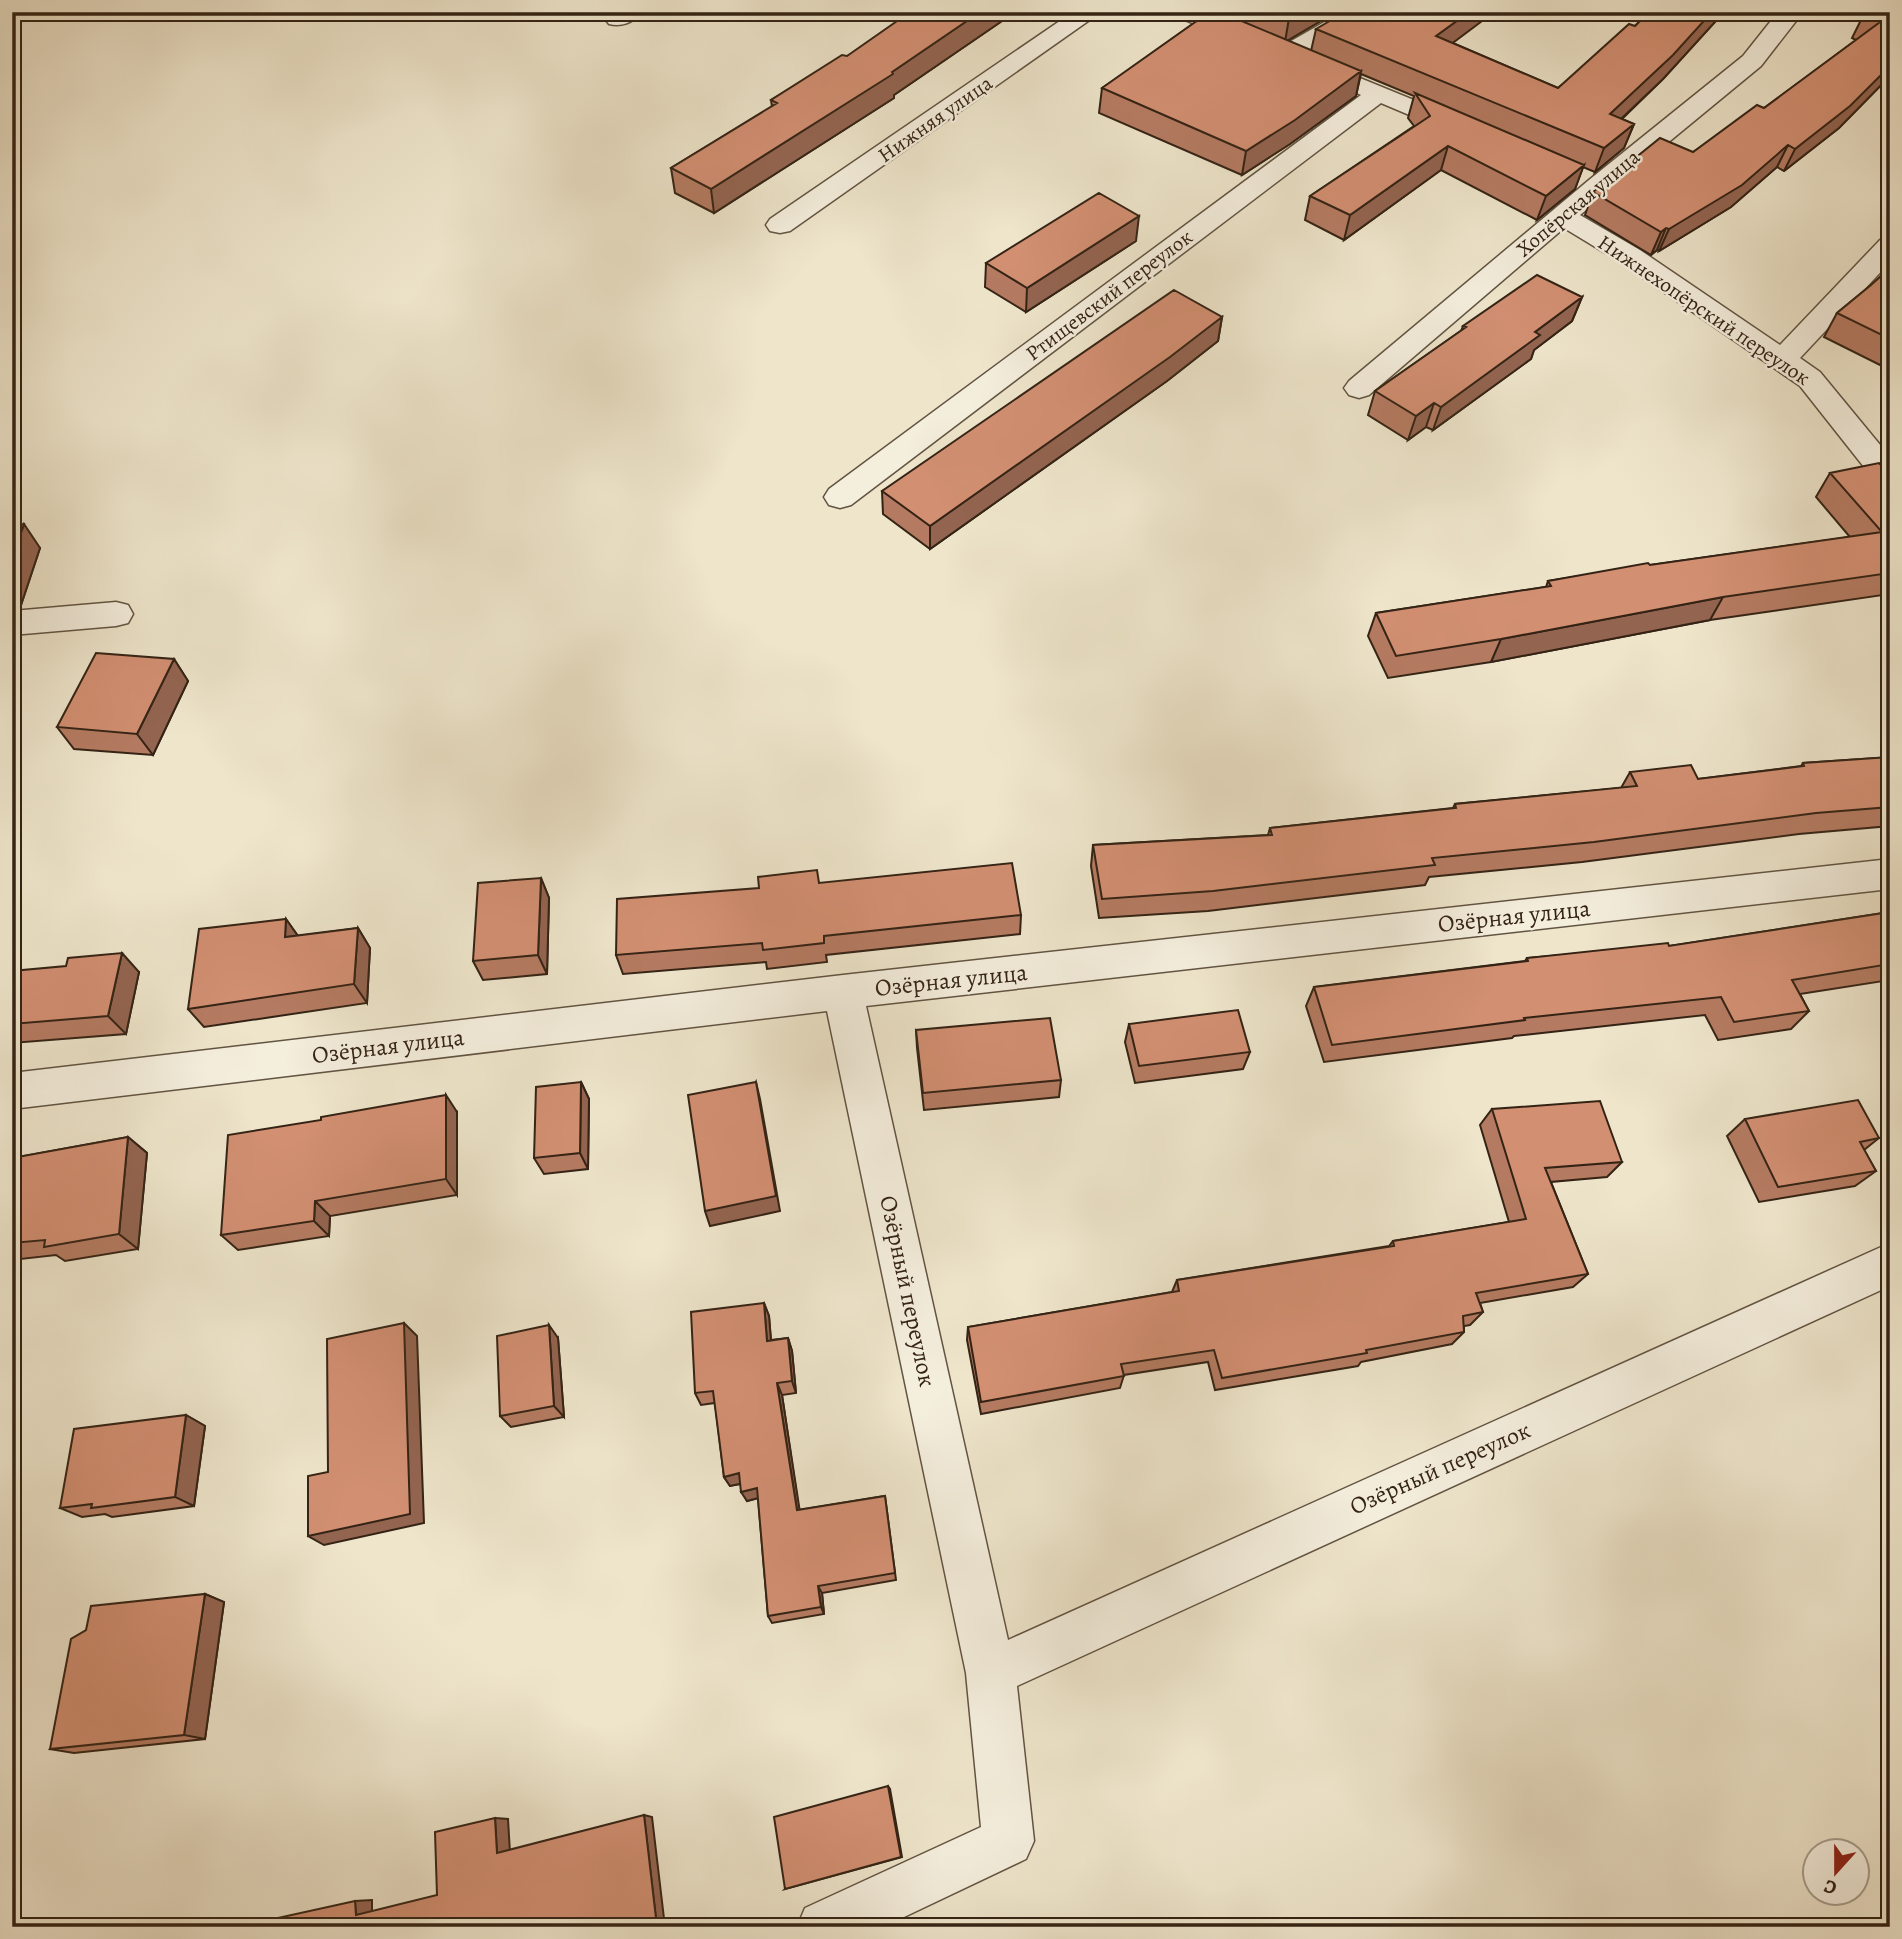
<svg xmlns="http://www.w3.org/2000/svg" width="1902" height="1939" font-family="Alegreya,serif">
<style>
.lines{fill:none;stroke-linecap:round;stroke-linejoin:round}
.minor-casing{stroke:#625442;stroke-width:3}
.minor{fill:#f4eedd;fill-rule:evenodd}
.wall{fill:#b57b62;stroke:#342315;stroke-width:2}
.shaded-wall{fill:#936450;stroke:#342315;stroke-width:2}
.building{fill:#d28f72;stroke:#342315;stroke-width:2}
.labels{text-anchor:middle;stroke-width:5;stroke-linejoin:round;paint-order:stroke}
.far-street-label{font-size:21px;fill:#342315;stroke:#f4eedd}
.street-label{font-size:24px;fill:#342315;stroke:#f4eedd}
</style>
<rect width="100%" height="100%" fill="#eee5cb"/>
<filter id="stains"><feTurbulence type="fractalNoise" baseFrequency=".00286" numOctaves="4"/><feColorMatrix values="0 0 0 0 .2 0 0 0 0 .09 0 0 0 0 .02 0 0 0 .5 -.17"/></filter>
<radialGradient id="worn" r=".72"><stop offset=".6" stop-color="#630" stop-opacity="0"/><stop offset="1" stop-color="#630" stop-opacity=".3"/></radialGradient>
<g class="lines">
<g class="minor-casing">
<path id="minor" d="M 611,12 L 641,12 C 633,23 621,27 609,24 L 605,19 Z
M 1073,12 L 1101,12 L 790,231 L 780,233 L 770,231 L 766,225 L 770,219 Z
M 1174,12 L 1208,12 L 1257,32 L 1260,37 L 1257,42 L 1248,44 L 1239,42 L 1178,17 Z
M 1342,12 L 1372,12 L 1368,17 L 1297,58 L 1288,60 L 1279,58 L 1276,53 L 1279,48 Z
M 1778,12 L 1803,12 L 1761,66 L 1580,215 L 1640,250 L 1780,345 L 1880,240 L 1890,238 L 1890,262 L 1800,358 L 1820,372 L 1890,457 L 1890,489 L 1879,486 L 1800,386 L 1620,262 L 1564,228 L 1369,395 L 1359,398 L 1349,395 L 1344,388 L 1349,381 L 1589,180 L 1743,56 Z
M 1355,76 L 1470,123 L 1474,128 L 1470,133 L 1461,136 L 1452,133 L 1381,103 L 851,505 L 840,508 L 829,505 L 824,497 L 829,489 L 1361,95 L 1346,88 L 1343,83 L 1346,78 Z
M 116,602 L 128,605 L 133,614 L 128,623 L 116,626 L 12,635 L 12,611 Z
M 1890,859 L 1890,889 L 866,1006 L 1008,1640 L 1890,1243 L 1890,1286 L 1017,1686 L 1034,1841 L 1026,1859 L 883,1927 L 797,1927 L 805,1908 L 981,1827 L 966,1673 L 827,1011 L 12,1109 L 12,1073 L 843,975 Z"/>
</g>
<use href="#minor" class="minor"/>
</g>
<path class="wall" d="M 1235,12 L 1336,12 L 1287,41 L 1311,51 L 1316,29 L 1453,43 L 1558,88 L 1635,26 L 1649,12 L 1724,12 L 1663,79 L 1622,119 L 1634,124 L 1624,148 L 1595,172 L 1583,167 L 1575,189 L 1537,220 L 1441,170 L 1344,240 L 1305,220 L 1310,196 L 1414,126 L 1408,118 L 1414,96 L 1361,74 L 1356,96 L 1290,144 L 1242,175 L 1099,113 L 1102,88 L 1212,15 L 1234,18 Z
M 1890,12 L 1890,76 L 1839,128 L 1784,171 L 1777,167 L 1731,207 L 1659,251 L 1657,250 L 1651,255 L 1585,215 L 1593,192 L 1693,152 L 1764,108 L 1856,40 L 1852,38 L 1863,16 Z
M 1002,21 L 894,95 L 894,98 L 714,213 L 675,193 L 671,168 L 772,107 L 771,100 L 847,56 Z
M 1136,241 L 1026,312 L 985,287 L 986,263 Z
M 1890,268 L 1890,356 L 1880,365 L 1824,337 L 1837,313 L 1871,285 Z
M 1582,297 L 1572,321 L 1534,350 L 1531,359 L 1433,430 L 1426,427 L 1408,440 L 1368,415 L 1375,391 L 1461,331 L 1463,326 Z
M 1222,317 L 1218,341 L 1167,381 L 930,549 L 883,514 L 882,491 Z
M 1830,473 L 1890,475 L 1890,594 L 1710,620 L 1491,662 L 1388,678 L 1368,636 L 1376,613 L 1546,587 L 1548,581 L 1650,565 L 1850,537 L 1816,497 Z
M 12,525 L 40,548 L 20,608 L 12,608 Z
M 174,659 L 188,681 L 153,755 L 74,749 L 57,727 Z
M 1890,757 L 1890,826 L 1799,834 L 1582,862 L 1429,877 L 1425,885 L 1208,911 L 1099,918 L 1091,866 L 1093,845 L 1268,835 L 1270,828 L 1453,808 L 1455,804 L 1621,788 L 1630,772 L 1698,779 L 1801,766 L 1803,763 Z
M 541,878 L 549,898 L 547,974 L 483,980 L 473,961 Z
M 819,883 L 1021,915 L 1020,934 L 826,955 L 827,962 L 767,969 L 766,962 L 623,974 L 616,955 Z
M 1890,912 L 1890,980 L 1800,994 L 1809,1011 L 1791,1029 L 1718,1040 L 1705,1015 L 1514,1036 L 1512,1038 L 1324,1062 L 1306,1006 L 1314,987 L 1525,961 L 1527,958 L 1669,946 Z
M 286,919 L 298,936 L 358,928 L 370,948 L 367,1003 L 204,1027 L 188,1009 Z
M 12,971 L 139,972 L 126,1034 L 12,1043 Z
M 1129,1024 L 1250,1052 L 1243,1069 L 1135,1083 L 1125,1042 Z
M 916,1030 L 1061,1080 L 1059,1097 L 924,1110 L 917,1048 Z
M 581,1082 L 589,1099 L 588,1169 L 544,1174 L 534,1158 Z
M 1492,1109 L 1622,1162 L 1607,1177 L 1551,1182 L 1588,1274 L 1573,1287 L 1480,1303 L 1483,1312 L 1470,1325 L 1464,1326 L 1464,1332 L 1452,1344 L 1361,1362 L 1358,1366 L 1215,1390 L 1208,1362 L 1124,1375 L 1120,1388 L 981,1414 L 967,1340 L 968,1327 L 1172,1292 L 1177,1280 L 1389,1246 L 1393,1241 L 1509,1222 L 1480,1125 Z
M 457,1112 L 457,1195 L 330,1216 L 329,1236 L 238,1250 L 221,1235 Z
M 1745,1119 L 1879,1138 L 1864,1150 L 1876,1171 L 1855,1186 L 1759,1202 L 1727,1136 Z
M 128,1137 L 147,1153 L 138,1249 L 65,1261 L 56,1255 L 12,1260 L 12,1158 Z
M 764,1303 L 769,1316 L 771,1340 L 788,1338 L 792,1351 L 796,1393 L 782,1395 L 799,1510 L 885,1496 L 896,1580 L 822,1593 L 824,1614 L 772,1623 L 768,1616 L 758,1498 L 747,1501 L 740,1484 L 730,1486 L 724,1477 L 715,1403 L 701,1405 L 695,1393 Z
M 558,1338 L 564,1417 L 511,1427 L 500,1416 Z
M 186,1415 L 205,1426 L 194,1506 L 112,1517 L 105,1514 L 82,1517 L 60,1508 Z
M 205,1594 L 224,1602 L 205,1739 L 74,1753 L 50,1749 Z"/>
<path class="shaded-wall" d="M 980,12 L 1002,12 L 1002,21 L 894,95 L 894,98 L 714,213 L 711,189 L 892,72 Z
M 1299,12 L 1336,12 L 1285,42 L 1289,18 Z
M 1469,12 L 1494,12 L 1430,60 L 1436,36 Z
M 1712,12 L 1724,12 L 1663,79 L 1601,138 L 1610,114 Z
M 1890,66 L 1890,76 L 1839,128 L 1784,171 L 1795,149 Z
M 1361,71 L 1356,96 L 1290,144 L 1242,175 L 1246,151 Z
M 1634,124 L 1624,148 L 1595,172 L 1604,148 Z
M 1788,145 L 1777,167 L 1731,207 L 1659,251 L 1669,229 Z
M 1448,146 L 1441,170 L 1344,240 L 1350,215 Z
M 1584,165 L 1575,189 L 1537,220 L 1546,196 Z
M 1139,216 L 1136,241 L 1026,312 L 1027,288 Z
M 1666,228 L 1657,250 L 1651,255 L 1661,232 Z
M 1582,297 L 1572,321 L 1534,350 L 1531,359 L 1433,430 L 1441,407 L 1535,332 Z
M 1222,317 L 1218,341 L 1167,381 L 930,549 L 930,526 Z
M 1890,349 L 1890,356 L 1880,365 Z
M 1434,403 L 1426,427 L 1408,440 L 1416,416 Z
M 24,524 L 40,548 L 20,608 L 12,597 L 12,559 Z
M 1723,597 L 1710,620 L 1491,662 L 1501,639 Z
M 174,659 L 188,681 L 153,755 L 137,734 Z
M 541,878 L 549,898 L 547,974 L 538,955 Z
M 286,919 L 300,939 L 285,937 Z
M 358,928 L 370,948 L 367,1003 L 354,984 Z
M 122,953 L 139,972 L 126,1034 L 108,1016 Z
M 581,1082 L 589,1099 L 588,1169 L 580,1153 Z
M 756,1082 L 760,1099 L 780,1211 L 710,1226 L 705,1211 Z
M 446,1095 L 457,1112 L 457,1195 L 446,1179 Z
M 128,1137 L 147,1153 L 138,1249 L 119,1234 Z
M 315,1201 L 330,1216 L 329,1236 L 314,1221 Z
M 764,1303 L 769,1316 L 772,1354 L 767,1341 Z
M 404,1323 L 417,1336 L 424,1523 L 324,1545 L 308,1536 Z
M 549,1325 L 558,1338 L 564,1417 L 554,1406 Z
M 788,1338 L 792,1351 L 796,1393 L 792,1381 Z
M 777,1383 L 782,1395 L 801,1519 L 797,1510 Z
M 186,1415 L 205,1426 L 194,1506 L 175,1497 Z
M 739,1473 L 744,1483 L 730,1486 L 724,1477 Z
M 757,1488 L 762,1497 L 747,1501 L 741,1492 Z
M 818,1586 L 822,1593 L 824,1614 L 821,1607 Z
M 205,1594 L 224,1602 L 205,1739 L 184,1735 Z
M 888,1786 L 890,1789 L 902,1857 L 785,1889 Z
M 644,1815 L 652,1817 L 665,1927 L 657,1927 Z
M 495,1818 L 508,1819 L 510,1853 L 497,1853 Z
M 372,1900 L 372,1914 L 356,1915 L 355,1901 Z"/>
<path class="building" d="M 910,12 L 980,12 L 892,72 L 893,74 L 711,189 L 671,168 L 777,103 L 771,100 L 842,55 L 847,56 Z
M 1216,12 L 1220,12 L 1361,71 L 1295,120 L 1246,151 L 1102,88 L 1208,13 L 1212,15 Z
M 1275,12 L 1299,12 L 1289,18 Z
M 1345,12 L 1469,12 L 1436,36 L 1558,88 L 1629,24 L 1635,26 L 1649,12 L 1712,12 L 1673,55 L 1610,114 L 1634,124 L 1604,148 L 1316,29 Z
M 1867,12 L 1890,12 L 1890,66 L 1850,106 L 1795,149 L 1788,145 L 1742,185 L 1669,229 L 1666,228 L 1661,232 L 1593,192 L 1660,138 L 1693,152 L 1757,105 L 1764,108 L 1880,22 L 1863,16 Z
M 1415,93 L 1584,165 L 1546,196 L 1448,146 L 1350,215 L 1310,196 L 1430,116 Z
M 1099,193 L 1139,216 L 1027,288 L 986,263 Z
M 1890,268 L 1890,339 L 1837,313 L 1871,285 Z
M 1537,275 L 1582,297 L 1535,332 L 1540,335 L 1441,407 L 1434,403 L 1416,416 L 1375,391 L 1466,327 L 1463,326 Z
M 1174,290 L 1222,317 L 1170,357 L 930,526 L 882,491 Z
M 1879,463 L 1890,475 L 1890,573 L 1723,597 L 1501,639 L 1396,656 L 1376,613 L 1551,586 L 1548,581 L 1648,563 L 1650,565 L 1882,532 L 1830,473 Z
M 24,524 L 12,559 L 12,525 Z
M 96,653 L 174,659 L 137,734 L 57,727 Z
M 1890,757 L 1890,807 L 1816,813 L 1594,842 L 1432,858 L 1435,865 L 1213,891 L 1102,899 L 1093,845 L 1272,835 L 1270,828 L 1456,808 L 1455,804 L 1637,786 L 1630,772 L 1691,765 L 1698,779 L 1804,766 L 1803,763 Z
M 1012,863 L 1021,915 L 824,936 L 824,943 L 763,950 L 762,943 L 616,955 L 617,899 L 759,888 L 758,877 L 817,870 L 819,883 Z
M 541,878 L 538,955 L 473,961 L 478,883 Z
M 1890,912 L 1890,964 L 1792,980 L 1809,1011 L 1734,1022 L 1721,997 L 1524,1018 L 1525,1020 L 1332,1045 L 1314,987 L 1528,961 L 1527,958 L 1668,943 L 1669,946 Z
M 286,919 L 285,937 L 358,928 L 354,984 L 188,1009 L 199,929 Z
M 122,953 L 108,1016 L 12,1024 L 12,971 L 66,966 L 68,958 Z
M 1238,1010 L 1250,1052 L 1139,1066 L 1129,1024 Z
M 1050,1018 L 1061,1080 L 923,1093 L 916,1030 Z
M 581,1082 L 580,1153 L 534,1158 L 536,1087 Z
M 756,1082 L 776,1196 L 705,1211 L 688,1095 Z
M 446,1095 L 446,1179 L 315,1201 L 314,1221 L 221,1235 L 228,1135 L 321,1120 L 321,1117 Z
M 1858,1100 L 1879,1138 L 1860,1142 L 1876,1171 L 1778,1187 L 1745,1119 Z
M 1600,1101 L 1622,1162 L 1545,1168 L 1588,1274 L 1476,1293 L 1483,1312 L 1463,1316 L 1464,1332 L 1366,1350 L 1367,1353 L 1222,1378 L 1214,1350 L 1121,1364 L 1124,1376 L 981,1402 L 968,1327 L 1179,1291 L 1177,1280 L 1394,1246 L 1393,1241 L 1526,1219 L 1492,1109 Z
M 128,1137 L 119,1234 L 44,1247 L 45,1240 L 12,1243 L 12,1158 Z
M 764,1303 L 767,1341 L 788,1338 L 792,1381 L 777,1383 L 797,1510 L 885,1496 L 895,1573 L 818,1586 L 821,1607 L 768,1616 L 757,1488 L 741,1492 L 739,1473 L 724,1477 L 713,1391 L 695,1393 L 691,1312 Z
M 404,1323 L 410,1514 L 308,1536 L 308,1476 L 328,1472 L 327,1339 Z
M 549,1325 L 554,1406 L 500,1416 L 497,1336 Z
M 186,1415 L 175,1497 L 91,1508 L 92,1504 L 60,1508 L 74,1429 Z
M 205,1594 L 184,1735 L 50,1749 L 71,1639 L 86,1630 L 91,1606 Z
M 888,1786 L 901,1857 L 785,1889 L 774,1817 Z
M 644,1815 L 657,1927 L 246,1927 L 246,1925 L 355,1901 L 356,1915 L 437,1895 L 435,1832 L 495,1818 L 497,1853 Z"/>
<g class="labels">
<g class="far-street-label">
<text transform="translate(935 119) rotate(-35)" y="7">Нижняя улица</text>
<text transform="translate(1578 203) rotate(-40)" y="7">Хопёрская улица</text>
<text transform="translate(1109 295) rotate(-37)" y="7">Ртищевский переулок</text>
<text transform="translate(1704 310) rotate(34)" y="7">Нижнехопёрский переулок</text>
</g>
<g class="street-label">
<text transform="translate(1514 916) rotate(-6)" y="8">Озёрная улица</text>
<text transform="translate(951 980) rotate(-6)" y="8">Озёрная улица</text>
<text transform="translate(388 1046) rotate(-7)" y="8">Озёрная улица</text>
<text transform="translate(908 1291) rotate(78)" y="8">Озёрный переулок</text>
<text transform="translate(1440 1468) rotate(-24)" y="8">Озёрный переулок</text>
</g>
</g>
<rect width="1902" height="1939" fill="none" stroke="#eee5cb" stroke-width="42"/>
<rect x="14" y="14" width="1874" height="1911" fill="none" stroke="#342315" stroke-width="3.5"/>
<rect x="21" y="21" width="1860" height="1897" fill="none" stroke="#342315" stroke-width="2"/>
<g transform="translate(1836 1872) rotate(201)"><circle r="33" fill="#f4eedd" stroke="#a79d8d" stroke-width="2"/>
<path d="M0-5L12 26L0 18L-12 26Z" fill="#8f2418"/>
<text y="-10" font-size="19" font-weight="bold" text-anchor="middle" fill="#342315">С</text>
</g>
<rect width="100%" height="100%" filter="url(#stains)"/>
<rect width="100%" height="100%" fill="url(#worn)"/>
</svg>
